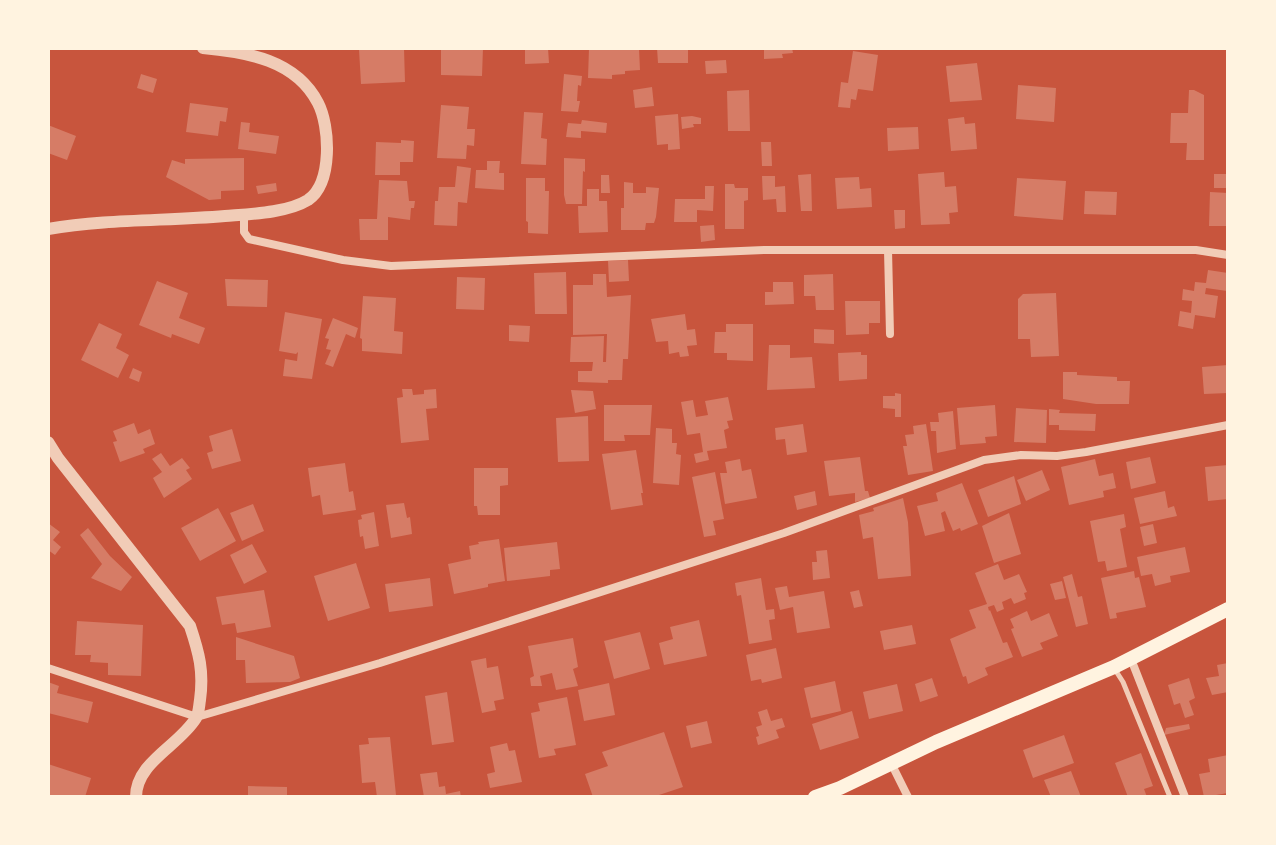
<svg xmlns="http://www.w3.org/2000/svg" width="1276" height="845" font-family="Raleway,sans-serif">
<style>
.building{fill:#d67c66}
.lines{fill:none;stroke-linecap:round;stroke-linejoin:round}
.service{stroke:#f1ccb7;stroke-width:5}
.minor{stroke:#f1ccb7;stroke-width:8}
.tertiary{stroke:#f1ccb7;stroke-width:12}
.secondary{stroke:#fff3e0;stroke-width:14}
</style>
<rect width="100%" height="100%" fill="#c8553d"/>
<path class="building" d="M 404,48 L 405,82 L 361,84 L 359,49 Z
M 441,48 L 483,48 L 482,76 L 441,75 Z
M 525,48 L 548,48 L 549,63 L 525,64 Z
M 589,48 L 639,48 L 640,70 L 625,71 L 625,74 L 612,75 L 612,79 L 588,78 Z
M 657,48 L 688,48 L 688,63 L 658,63 Z
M 764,48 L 792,48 L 793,53 L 782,54 L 783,58 L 764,59 Z
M 853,51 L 878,55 L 873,91 L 858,89 L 856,100 L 851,99 L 850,108 L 838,107 L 841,82 L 848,83 Z
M 726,60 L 727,73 L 706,74 L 705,61 Z
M 977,63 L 982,100 L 950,102 L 946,66 Z
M 141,74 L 157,79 L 153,93 L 137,88 Z
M 564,74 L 582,76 L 581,86 L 578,85 L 577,101 L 580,101 L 578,112 L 561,111 Z
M 1018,85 L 1056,88 L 1054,122 L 1016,119 Z
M 652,87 L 654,106 L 635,108 L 633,90 Z
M 749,90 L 750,131 L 728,131 L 727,91 Z
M 1189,90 L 1194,90 L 1204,95 L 1204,160 L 1186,160 L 1187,143 L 1170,143 L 1171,113 L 1188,113 Z
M 190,103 L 228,108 L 226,122 L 220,121 L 218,136 L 186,132 Z
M 441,105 L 469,107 L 467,129 L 475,129 L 474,146 L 467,145 L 466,159 L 437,158 Z
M 524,112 L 543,113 L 541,138 L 547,139 L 546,165 L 521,164 Z
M 678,114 L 680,149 L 668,150 L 668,144 L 657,145 L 655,116 Z
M 692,116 L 701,118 L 701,124 L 693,124 L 694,127 L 682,129 L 681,117 Z
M 964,117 L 965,124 L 975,123 L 977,149 L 951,151 L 948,119 Z
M 582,120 L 607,123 L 606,133 L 581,131 L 581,138 L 566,137 L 568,123 L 581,124 Z
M 241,122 L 250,123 L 249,132 L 279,136 L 276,154 L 238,149 Z
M 48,125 L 76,136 L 67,160 L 48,153 Z
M 918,127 L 919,149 L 888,151 L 887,128 Z
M 401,140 L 414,141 L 413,162 L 400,162 L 400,175 L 375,175 L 376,142 L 401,143 Z
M 761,142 L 771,142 L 772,166 L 762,166 Z
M 244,158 L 244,190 L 221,191 L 221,199 L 209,200 L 166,177 L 172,160 L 185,164 L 185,159 Z
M 564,158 L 585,159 L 585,172 L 583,171 L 582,204 L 566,204 L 564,195 Z
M 487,161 L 500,161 L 499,173 L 504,173 L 504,190 L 475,188 L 476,170 L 487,170 Z
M 457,166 L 471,168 L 467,203 L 458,202 L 457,226 L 434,225 L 435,201 L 438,201 L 439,187 L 455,187 Z
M 944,172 L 945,187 L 956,186 L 958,212 L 949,213 L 950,224 L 921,225 L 918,174 Z
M 811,174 L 812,211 L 801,211 L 798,175 Z
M 1214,174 L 1227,174 L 1228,188 L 1214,188 Z
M 601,175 L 609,175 L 610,193 L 601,193 Z
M 762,176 L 775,176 L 775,187 L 785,186 L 786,212 L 777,212 L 776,199 L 763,200 Z
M 859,177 L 860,189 L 871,188 L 872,207 L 837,209 L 835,178 Z
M 526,178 L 545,178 L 545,191 L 549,191 L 548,234 L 528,233 L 528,222 L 526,221 Z
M 1017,178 L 1066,181 L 1063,220 L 1014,216 Z
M 379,180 L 407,181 L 409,201 L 415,201 L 414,208 L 411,208 L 410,220 L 388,217 L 388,240 L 360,240 L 359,219 L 377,219 Z
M 624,182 L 633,183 L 633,193 L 646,193 L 646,187 L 659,188 L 656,217 L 654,223 L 646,223 L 645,230 L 621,230 L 621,208 L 624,208 Z
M 276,183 L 277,191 L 258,194 L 256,186 Z
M 725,184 L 734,184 L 735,188 L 748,188 L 748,200 L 744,201 L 744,229 L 725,229 Z
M 705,186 L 714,186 L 713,211 L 697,210 L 697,222 L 674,222 L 675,199 L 705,199 Z
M 587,189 L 599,189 L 599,201 L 607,201 L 608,232 L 579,233 L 578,206 L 587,206 Z
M 1085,191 L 1117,192 L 1116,215 L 1084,214 Z
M 1210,192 L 1228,193 L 1228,226 L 1209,226 Z
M 894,210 L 905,210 L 905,228 L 895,229 Z
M 714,225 L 715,240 L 701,242 L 700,226 Z
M 628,260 L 629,281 L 609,282 L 608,261 Z
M 1208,270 L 1228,273 L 1227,291 L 1206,288 L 1205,294 L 1218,296 L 1215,318 L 1195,315 L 1193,329 L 1178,326 L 1180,311 L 1191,313 L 1192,301 L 1182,300 L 1183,289 L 1194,291 L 1195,282 L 1206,283 Z
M 566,272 L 567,314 L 535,314 L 534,273 Z
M 593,274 L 606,274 L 607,297 L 631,295 L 628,359 L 623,359 L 622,380 L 608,380 L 608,383 L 578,382 L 578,371 L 592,371 L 593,362 L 570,362 L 571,337 L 604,336 L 603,362 L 606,362 L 607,334 L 573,335 L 573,285 L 593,285 Z
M 833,274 L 834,310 L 816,310 L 815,296 L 804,296 L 804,275 Z
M 457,277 L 485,278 L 484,310 L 456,309 Z
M 225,279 L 268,280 L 267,307 L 227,306 Z
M 157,281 L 188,293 L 179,318 L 205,328 L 199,344 L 172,334 L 171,338 L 139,325 Z
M 773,282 L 793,282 L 794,304 L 765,305 L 765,292 L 773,292 Z
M 1056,293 L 1059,356 L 1031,357 L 1030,339 L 1018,339 L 1018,299 L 1023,294 Z
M 363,296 L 396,298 L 394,331 L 403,332 L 402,354 L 362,351 L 362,339 L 360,338 Z
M 845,301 L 880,301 L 880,323 L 869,323 L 869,334 L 846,335 Z
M 285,312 L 322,319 L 312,379 L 283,376 L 285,359 L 297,361 L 298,352 L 296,354 L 279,351 Z
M 685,314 L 687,330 L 695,329 L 697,345 L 687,346 L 689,356 L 680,357 L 679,352 L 669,354 L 668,341 L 656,342 L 651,319 Z
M 333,318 L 358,328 L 355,338 L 346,334 L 333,367 L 325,364 L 331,350 L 326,349 L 329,339 L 325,338 Z
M 99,323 L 122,334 L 116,348 L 129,355 L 118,378 L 81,360 Z
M 726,324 L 753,324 L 753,361 L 727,360 L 727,353 L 714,353 L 715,332 L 726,332 Z
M 509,325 L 530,326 L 529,342 L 509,341 Z
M 814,329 L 834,330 L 834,344 L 814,343 Z
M 769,345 L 790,345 L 790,358 L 812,357 L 815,388 L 767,390 Z
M 861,352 L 861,355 L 867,355 L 867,379 L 839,381 L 838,353 Z
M 1228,365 L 1228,393 L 1204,394 L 1202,367 Z
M 133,368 L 142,372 L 139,382 L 129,378 Z
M 1063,372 L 1077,372 L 1077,375 L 1117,377 L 1117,381 L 1130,381 L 1129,404 L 1096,404 L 1063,399 Z
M 402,389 L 412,389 L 413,395 L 424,394 L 424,390 L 436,389 L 437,408 L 426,409 L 429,440 L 401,443 L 397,398 L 403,397 Z
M 571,390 L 593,391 L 596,409 L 575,413 Z
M 895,393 L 901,394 L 901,417 L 895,417 L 895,409 L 883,408 L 883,396 L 895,396 Z
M 728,397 L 733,420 L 727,421 L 729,428 L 724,430 L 727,448 L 707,451 L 709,460 L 696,463 L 694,454 L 703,452 L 700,433 L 687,435 L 681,402 L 693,400 L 696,417 L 708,415 L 705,401 Z
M 604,405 L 652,405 L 650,435 L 624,435 L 625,441 L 604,441 Z
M 995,405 L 997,436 L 985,437 L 986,443 L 960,445 L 957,408 Z
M 1016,408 L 1047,410 L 1046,443 L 1014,442 Z
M 1049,409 L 1060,410 L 1059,413 L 1096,414 L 1095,431 L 1059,430 L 1059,425 L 1049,425 Z
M 953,411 L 956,449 L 937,453 L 936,431 L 931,431 L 930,422 L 939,422 L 938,413 Z
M 588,416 L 589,461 L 558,462 L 556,418 Z
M 134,423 L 138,434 L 150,429 L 155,444 L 143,449 L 145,453 L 120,462 L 113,442 L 117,441 L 113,431 Z
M 803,424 L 807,452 L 787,455 L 785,439 L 776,440 L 775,428 Z
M 926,424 L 933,471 L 908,475 L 903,446 L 907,446 L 905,435 L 914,434 L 913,426 Z
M 656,428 L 672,429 L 672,443 L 677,443 L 676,454 L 681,455 L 679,485 L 653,483 Z
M 232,429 L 241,461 L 212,469 L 207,453 L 213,451 L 209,436 Z
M 636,450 L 643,493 L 641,493 L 643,505 L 611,510 L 602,454 Z
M 161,453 L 170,466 L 182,458 L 190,468 L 186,470 L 192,479 L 164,498 L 153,478 L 162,472 L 152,459 Z
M 860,457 L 865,491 L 868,491 L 870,498 L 855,502 L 855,493 L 829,496 L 824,461 Z
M 1150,457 L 1156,483 L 1131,489 L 1126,462 Z
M 740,459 L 742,471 L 751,469 L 757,498 L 725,504 L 720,473 L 727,473 L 725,462 Z
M 1095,459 L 1099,476 L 1113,473 L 1116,488 L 1103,491 L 1104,497 L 1069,505 L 1061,467 Z
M 345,463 L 349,492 L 353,491 L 356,510 L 323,515 L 320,495 L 312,497 L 308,468 Z
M 1228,465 L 1228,499 L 1208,501 L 1205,467 Z
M 474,468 L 508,468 L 508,485 L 500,486 L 500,515 L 478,515 L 477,506 L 474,506 Z
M 1042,470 L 1050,490 L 1026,501 L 1017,480 Z
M 715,472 L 724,519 L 713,521 L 716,535 L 704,537 L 692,477 Z
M 1014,476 L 1021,504 L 988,517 L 978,490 Z
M 962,483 L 978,524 L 961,531 L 960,528 L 953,531 L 945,511 L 941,513 L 945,531 L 925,536 L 917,506 L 938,501 L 936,493 Z
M 815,491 L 817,505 L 797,510 L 794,496 Z
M 1165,491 L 1168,508 L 1174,506 L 1177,516 L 1140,524 L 1134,498 Z
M 903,498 L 908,522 L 911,576 L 878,579 L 873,537 L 863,539 L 859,515 L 874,511 L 873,508 Z
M 404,503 L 407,518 L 410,517 L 412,534 L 391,538 L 386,505 Z
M 253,504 L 264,531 L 242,541 L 230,513 Z
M 218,508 L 236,541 L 200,561 L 181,528 Z
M 374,512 L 379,546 L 365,549 L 363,536 L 360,537 L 358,520 L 362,519 L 361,515 Z
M 1009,513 L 1021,554 L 994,563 L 982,526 Z
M 1124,514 L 1126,527 L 1120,529 L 1127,567 L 1107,571 L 1105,561 L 1098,562 L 1090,521 Z
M 48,523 L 60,532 L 53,540 L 61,547 L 55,555 L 48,550 Z
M 1153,524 L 1157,543 L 1144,546 L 1140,527 Z
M 88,528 L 110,556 L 132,577 L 121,591 L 91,578 L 102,564 L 80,535 Z
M 499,539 L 505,581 L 488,584 L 488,587 L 454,594 L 448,564 L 471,559 L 469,546 L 479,544 L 478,542 Z
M 557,542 L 560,569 L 550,570 L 550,576 L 507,581 L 504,548 Z
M 252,544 L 267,572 L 244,584 L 230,555 Z
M 1185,547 L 1190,572 L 1170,576 L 1171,582 L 1155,586 L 1152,574 L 1141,576 L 1137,557 Z
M 827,550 L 830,578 L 813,580 L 812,562 L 817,562 L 816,551 Z
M 356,563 L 370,608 L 328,621 L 314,576 Z
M 998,564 L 1004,580 L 1019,574 L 1027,592 L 1024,593 L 1026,599 L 1014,604 L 1011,598 L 1002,602 L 1004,609 L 997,612 L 994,605 L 988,607 L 989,611 L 990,610 L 1003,643 L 1007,642 L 1013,657 L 985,668 L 988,675 L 968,684 L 966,676 L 963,677 L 950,639 L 976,628 L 969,610 L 987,604 L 975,573 Z
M 1134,571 L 1135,578 L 1139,577 L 1146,607 L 1116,613 L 1117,618 L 1110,619 L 1101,578 Z
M 1072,574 L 1078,597 L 1082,596 L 1088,624 L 1076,627 L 1063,577 Z
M 430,578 L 433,606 L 389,612 L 385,584 Z
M 761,578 L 766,610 L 774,609 L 775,619 L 769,620 L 772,640 L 749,644 L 741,595 L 737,596 L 735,583 Z
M 1062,581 L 1066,598 L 1055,600 L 1050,584 Z
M 787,586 L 789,597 L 824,591 L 830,628 L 797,633 L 793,607 L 780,610 L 775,588 Z
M 264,590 L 271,627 L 237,633 L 235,623 L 222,625 L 216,597 Z
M 859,590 L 863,606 L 854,608 L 850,592 Z
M 1027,611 L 1031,621 L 1049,613 L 1058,636 L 1040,643 L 1043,649 L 1022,657 L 1011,629 L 1014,628 L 1010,619 Z
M 699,620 L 707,656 L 664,665 L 659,643 L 673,639 L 670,627 Z
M 77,621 L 143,625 L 141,676 L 108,675 L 108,663 L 90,662 L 91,655 L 75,655 Z
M 912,625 L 916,644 L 884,650 L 880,631 Z
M 640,632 L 650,669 L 614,679 L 604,641 Z
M 236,637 L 294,656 L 300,678 L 290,682 L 246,683 L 245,660 L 236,660 Z
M 573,638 L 578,667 L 573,669 L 578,686 L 556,690 L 552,673 L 540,676 L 542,686 L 531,686 L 530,678 L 534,676 L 528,646 Z
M 776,648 L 782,678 L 762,683 L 761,679 L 751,681 L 746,655 Z
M 486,658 L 487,668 L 498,666 L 504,699 L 494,701 L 496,710 L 482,713 L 471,661 Z
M 1228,663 L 1228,692 L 1212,695 L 1206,678 L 1219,676 L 1217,665 Z
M 932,678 L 938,696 L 920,702 L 915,684 Z
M 1189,678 L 1195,698 L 1189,701 L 1194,715 L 1185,718 L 1180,703 L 1174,705 L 1168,685 Z
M 835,681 L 841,711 L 811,718 L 804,688 Z
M 48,682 L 59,686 L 57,693 L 93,702 L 88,723 L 48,713 Z
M 609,683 L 615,715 L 584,721 L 578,690 Z
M 897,684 L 903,711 L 869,719 L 863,692 Z
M 447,692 L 454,742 L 432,745 L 425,696 Z
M 567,697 L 576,745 L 554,749 L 556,755 L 539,758 L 531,713 L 540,711 L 538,703 Z
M 767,709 L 771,721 L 782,718 L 785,727 L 776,730 L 779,738 L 758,745 L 756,737 L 759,736 L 756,727 L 762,725 L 758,712 Z
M 852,711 L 859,738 L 820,750 L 812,724 Z
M 707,721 L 712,743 L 691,748 L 686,726 Z
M 1189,724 L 1190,729 L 1164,735 L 1166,728 Z
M 664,732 L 683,787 L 653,797 L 593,797 L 585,774 L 608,766 L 602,752 Z
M 1064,735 L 1074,763 L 1033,778 L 1023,750 Z
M 390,737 L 396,795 L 377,797 L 375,782 L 362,783 L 359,745 L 369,744 L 368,738 Z
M 507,743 L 509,751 L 515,750 L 522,782 L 490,788 L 487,774 L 495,772 L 490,747 Z
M 1141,753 L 1153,786 L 1144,789 L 1147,797 L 1128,797 L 1115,763 Z
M 1228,755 L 1228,793 L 1204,797 L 1199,774 L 1210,772 L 1208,759 Z
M 48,764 L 91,778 L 85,797 L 48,797 Z
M 1071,771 L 1081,797 L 1051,797 L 1044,780 Z
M 437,772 L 439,787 L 445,786 L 446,794 L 460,791 L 461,797 L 424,797 L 420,774 Z
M 248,786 L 287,787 L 287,797 L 248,797 Z"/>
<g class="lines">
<path class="service" d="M 1114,668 L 1123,682 L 1170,797"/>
<path class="minor" d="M 244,214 L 244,232 L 249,239 L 343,260 L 391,266 L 764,250 L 1196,250 L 1228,255
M 888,250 L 890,334
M 1131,659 L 1185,797
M 48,668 L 197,717 L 380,663 L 784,533 L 984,460 L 1021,455 L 1057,456 L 1086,452 L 1228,425
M 891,763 L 908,797"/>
<path class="tertiary" d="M 48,229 C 106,219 166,221 225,216 C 250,214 287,213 308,200 C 333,183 330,126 318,103 C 296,60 247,52 203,48
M 48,442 L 58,458 L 190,626 C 199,653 204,671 200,700 C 199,706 199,713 196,718 C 179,746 136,762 136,797"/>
<path class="secondary" d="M 815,797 L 840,788 L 936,742 L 1114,667 L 1228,609"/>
</g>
<rect width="1276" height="845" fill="none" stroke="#fff3e0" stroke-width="100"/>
</svg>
